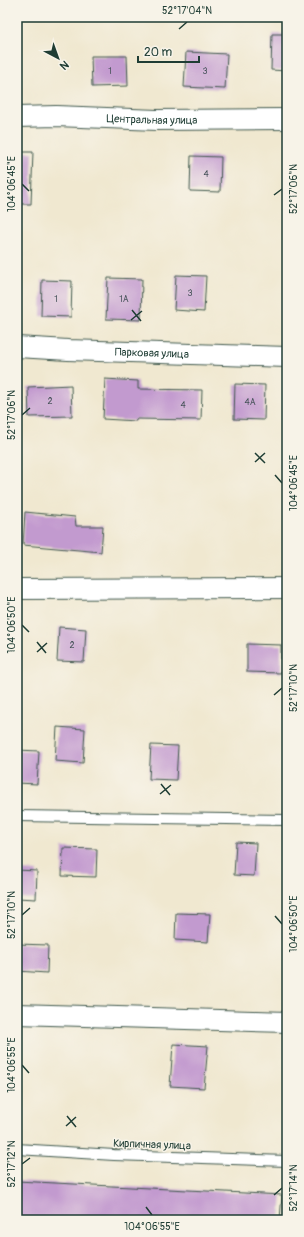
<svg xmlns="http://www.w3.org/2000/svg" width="304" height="1237" font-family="Pangolin,sans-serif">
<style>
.building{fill:#c29acf}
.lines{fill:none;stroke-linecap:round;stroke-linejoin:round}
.lane-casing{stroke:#3e574b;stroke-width:12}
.street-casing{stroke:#3e574b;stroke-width:22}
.lane{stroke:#fff;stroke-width:10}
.street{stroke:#fff;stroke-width:20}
.ticks{fill:none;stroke:#1f3d34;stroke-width:1.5}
.labels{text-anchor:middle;stroke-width:3;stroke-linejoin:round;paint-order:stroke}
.number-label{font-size:9px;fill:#48545b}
.street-label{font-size:11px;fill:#1f3d34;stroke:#f7f3e8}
.neatline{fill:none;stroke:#1f3d34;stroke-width:1.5}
.ticks-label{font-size:10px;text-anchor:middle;fill:#1f3d34}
</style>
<rect width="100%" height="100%" fill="#f7f3e8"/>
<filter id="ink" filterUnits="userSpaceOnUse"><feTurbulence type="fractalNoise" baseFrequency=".025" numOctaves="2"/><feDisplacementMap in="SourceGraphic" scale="8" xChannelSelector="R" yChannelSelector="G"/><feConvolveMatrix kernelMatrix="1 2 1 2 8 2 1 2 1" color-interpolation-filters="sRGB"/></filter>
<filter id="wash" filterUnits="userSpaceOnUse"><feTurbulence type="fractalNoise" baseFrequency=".012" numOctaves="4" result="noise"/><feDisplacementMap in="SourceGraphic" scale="16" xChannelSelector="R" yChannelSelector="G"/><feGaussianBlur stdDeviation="0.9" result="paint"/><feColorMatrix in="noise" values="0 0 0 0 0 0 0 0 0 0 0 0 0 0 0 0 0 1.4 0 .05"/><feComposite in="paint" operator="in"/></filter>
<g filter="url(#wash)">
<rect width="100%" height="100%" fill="#f0e8d0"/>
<g id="blocks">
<path class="building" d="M 272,34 L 287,34 L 287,71 L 271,70 Z
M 186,52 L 227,54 L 225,89 L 184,87 Z
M 91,56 L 127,56 L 128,86 L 92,87 Z
M 17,152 L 33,152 L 31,204 L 17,204 Z
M 191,156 L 221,157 L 220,192 L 190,191 Z
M 176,275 L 206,276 L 204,312 L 174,310 Z
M 108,278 L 142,279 L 141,320 L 106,319 Z
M 42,280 L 72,281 L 71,317 L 41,316 Z
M 105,379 L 138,381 L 138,389 L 202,390 L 201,420 L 136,419 L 136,421 L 103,419 Z
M 235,384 L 265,385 L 264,420 L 234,419 Z
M 71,385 L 72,416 L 29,417 L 28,387 Z
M 25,512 L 75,517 L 76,526 L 103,526 L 101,552 L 23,545 Z
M 59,627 L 86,629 L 84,662 L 57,661 Z
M 247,644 L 281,645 L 281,673 L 247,672 Z
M 57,727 L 85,729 L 83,763 L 55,761 Z
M 151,745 L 178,746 L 176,780 L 149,779 Z
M 17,750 L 39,751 L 37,784 L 17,783 Z
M 236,842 L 256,843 L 254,876 L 234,875 Z
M 63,848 L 97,849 L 96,877 L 62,876 Z
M 17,870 L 37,871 L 36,899 L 17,898 Z
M 176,913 L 210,914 L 208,942 L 175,940 Z
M 17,944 L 48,945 L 47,973 L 17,971 Z
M 173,1044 L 208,1046 L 204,1088 L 170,1086 Z
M 17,1181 L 282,1195 L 280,1220 L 17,1220 Z"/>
</g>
</g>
<g filter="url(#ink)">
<use href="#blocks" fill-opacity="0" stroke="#3e574b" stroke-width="1"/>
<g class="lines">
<g class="lane-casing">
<path id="lane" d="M 17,816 L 287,820
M 17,1149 L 114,1155 L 287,1161"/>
</g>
<g class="street-casing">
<g id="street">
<path id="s1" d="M 17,117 L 56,116 L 157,120 L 287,119"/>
<path id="s2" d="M 17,347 L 68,350 L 287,357"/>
<path d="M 17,589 L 287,588"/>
<path d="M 17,1014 L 287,1022"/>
</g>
</g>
<use href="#lane" class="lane"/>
<use href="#street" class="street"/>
</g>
</g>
<path class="ticks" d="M 179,29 L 187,22M 22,184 L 29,191M 274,195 L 282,189M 132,310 L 141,321M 131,320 L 142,311M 22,415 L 30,408M 255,453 L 265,463M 255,462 L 265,453M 275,475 L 282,483M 22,625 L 29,632M 37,642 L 46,653M 37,652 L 47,643M 274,695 L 282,688M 161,784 L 170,795M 160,794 L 171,785M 22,915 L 30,908M 275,916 L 282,924M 22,1065 L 29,1073M 67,1116 L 76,1127M 66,1126 L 76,1117M 22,1164 L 30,1158M 274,1195 L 282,1188M 146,1207 L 152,1215"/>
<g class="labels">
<g class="number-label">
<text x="110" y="74">1</text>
<text x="205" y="74">3</text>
<text x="206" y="177">4</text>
<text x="190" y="296">3</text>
<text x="56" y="302">1</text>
<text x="124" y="302">1А</text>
<text x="50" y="404">2</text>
<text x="250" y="405">4А</text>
<text x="183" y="408">4</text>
<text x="72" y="648">2</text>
</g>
<g class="street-label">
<text dy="4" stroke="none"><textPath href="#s1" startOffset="135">Центральная улица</textPath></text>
<text dy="4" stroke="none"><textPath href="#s2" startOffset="135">Парковая улица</textPath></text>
<text transform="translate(152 1144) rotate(2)" y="4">Кирпичная улица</text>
</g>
</g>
<rect width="304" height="1237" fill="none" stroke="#f7f3e8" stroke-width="44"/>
<g transform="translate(58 58) rotate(139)" stroke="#f7f3e8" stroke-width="3" paint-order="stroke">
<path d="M0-3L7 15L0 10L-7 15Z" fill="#1f3d34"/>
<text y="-6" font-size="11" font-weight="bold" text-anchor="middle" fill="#1f3d34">N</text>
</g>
<path d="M138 56v6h61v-6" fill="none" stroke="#1f3d34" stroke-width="2"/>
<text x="144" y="56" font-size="12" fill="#1f3d34" stroke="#f7f3e8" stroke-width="3" paint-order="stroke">20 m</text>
<rect x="22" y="22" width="260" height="1193" class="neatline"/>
<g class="ticks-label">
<text x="187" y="14">52°17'04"N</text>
<text transform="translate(11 184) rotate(-90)" y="4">104°06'45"E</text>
<text transform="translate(293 189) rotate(-90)" y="4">52°17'06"N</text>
<text transform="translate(11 415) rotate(-90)" y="4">52°17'06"N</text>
<text transform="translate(293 483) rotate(-90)" y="4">104°06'45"E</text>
<text transform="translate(11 625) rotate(-90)" y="4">104°06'50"E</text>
<text transform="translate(293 688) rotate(-90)" y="4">52°17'10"N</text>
<text transform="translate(11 915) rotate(-90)" y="4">52°17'10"N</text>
<text transform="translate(293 924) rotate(-90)" y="4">104°06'50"E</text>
<text transform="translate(11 1065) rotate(-90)" y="4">104°06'55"E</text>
<text transform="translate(11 1164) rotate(-90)" y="4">52°17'12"N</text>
<text transform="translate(293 1188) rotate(-90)" y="4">52°17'14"N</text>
<text x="152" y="1230">104°06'55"E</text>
</g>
</svg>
